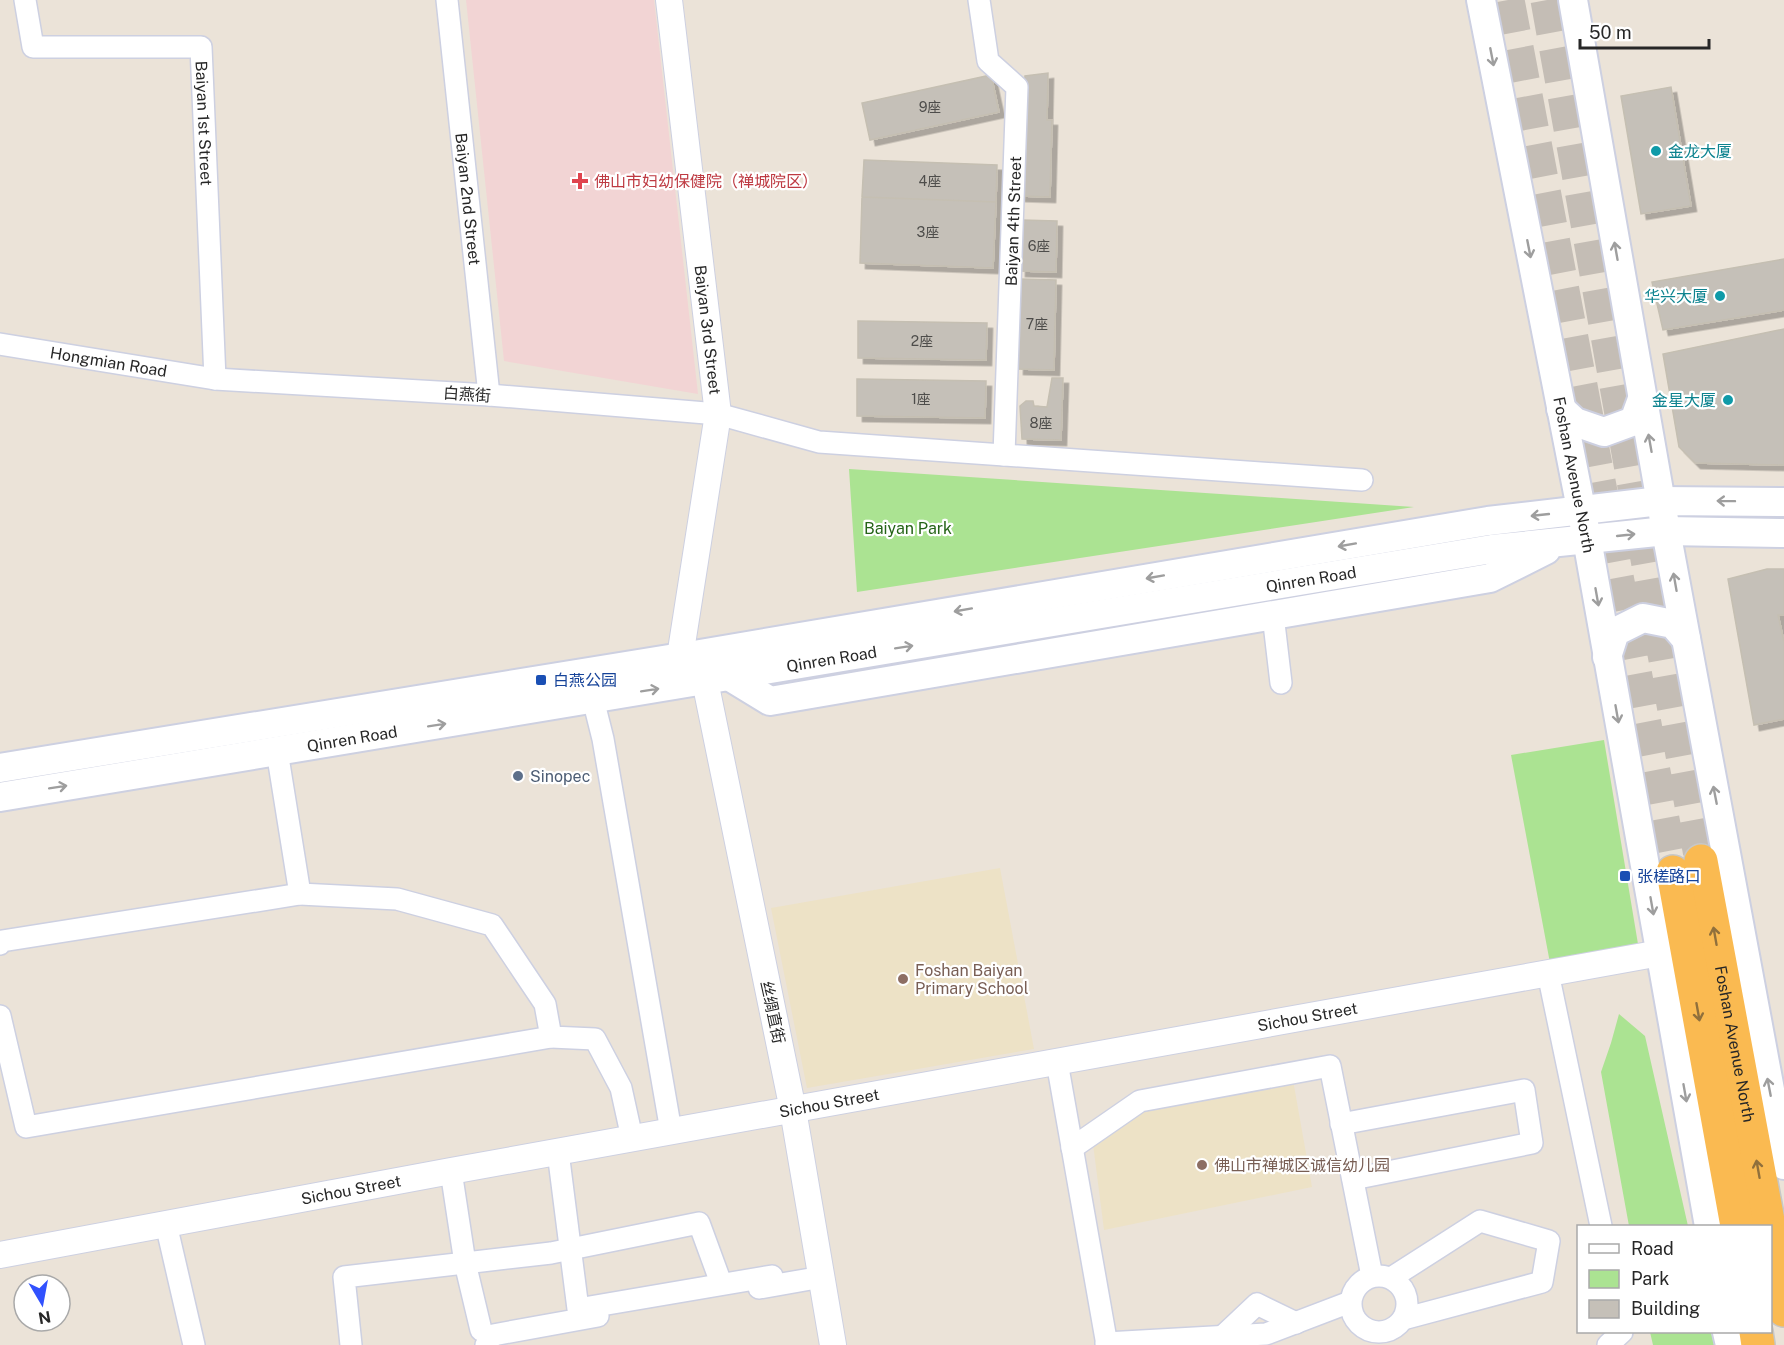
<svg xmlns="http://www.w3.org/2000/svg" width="1784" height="1345" font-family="'Public Sans','Noto Sans SC',sans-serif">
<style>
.education{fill:#ede2c6}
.medical{fill:#f2d4d4}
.green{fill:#abe392}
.building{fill:#c5c0b8;stroke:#c5bfb2;stroke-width:1.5;filter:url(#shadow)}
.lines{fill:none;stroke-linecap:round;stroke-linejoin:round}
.trunk-tunnel{stroke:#c4bdb5;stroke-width:33;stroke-dasharray:33 16;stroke-linecap:butt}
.minor-casing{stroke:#cdd0e1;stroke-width:24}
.tertiary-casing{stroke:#cdd0e1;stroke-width:28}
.secondary-casing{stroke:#cdd0e1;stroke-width:32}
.trunk-casing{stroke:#c7c7c7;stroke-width:36}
.minor{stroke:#fff;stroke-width:21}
.tertiary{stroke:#fff;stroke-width:26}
.secondary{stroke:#fff;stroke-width:28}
.trunk{stroke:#faba51;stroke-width:33}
.oneway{stroke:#9e9e9e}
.oneway2{stroke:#90703c}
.culture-dot{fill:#0f9aa8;stroke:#fff;stroke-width:2}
.health-dot{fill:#e0444e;stroke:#fff;stroke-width:2}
.transit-dot{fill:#1a4fb4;stroke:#fff;stroke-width:2}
.service-dot{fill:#5c6f8a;stroke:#fff;stroke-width:2}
.education-dot{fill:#8d6e63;stroke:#fff;stroke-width:2}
.labels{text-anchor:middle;stroke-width:4.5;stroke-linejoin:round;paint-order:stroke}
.number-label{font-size:14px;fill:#4e4d4b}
.street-label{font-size:16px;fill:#272727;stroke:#fff}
.culture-label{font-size:16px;fill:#0d838f;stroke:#fff;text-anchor:end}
.health-label{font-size:16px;fill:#be3a42;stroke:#fff;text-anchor:start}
.park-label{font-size:16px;fill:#256417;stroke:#fff}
.transit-label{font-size:16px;fill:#164399;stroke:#fff;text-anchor:start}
.service-label{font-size:16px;fill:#4e5e75;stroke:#fff;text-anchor:start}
.education-label{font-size:16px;fill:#785e54;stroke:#fff;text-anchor:start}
</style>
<defs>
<filter id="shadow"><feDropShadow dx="5.5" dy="5.5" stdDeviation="0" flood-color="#0004"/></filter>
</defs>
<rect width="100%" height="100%" fill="#ebe3d8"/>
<path class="education" d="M 1000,868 L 1034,1049 L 807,1088 L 771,908 Z
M 1293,1080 L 1312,1187 L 1104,1230 L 1093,1144 L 1142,1107 Z"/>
<path class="medical" d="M 466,0 L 654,0 L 698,394 L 504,361 Z"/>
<path class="green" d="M 849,469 L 1414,507 L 857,592 Z
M 1604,740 L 1638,944 L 1550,963 L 1511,755 Z
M 1619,1014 L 1645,1036 L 1688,1226 L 1629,1226 L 1601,1072 L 1611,1043 Z
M 1650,1332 L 1711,1332 L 1714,1345 L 1653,1345 Z"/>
<path class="building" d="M 1048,73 L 1047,120 L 1052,120 L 1050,197 L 1020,196 L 1025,76 Z
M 991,75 L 999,112 L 870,140 L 862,103 Z
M 1671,87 L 1691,206 L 1641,214 L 1621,96 Z
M 864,160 L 997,165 L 996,202 L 862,197 Z
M 862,197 L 996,202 L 993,268 L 860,263 Z
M 1021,220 L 1057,221 L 1056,272 L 1020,271 Z
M 1784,259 L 1784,310 L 1663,330 L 1652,282 Z
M 1020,279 L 1056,280 L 1054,370 L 1018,369 Z
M 858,321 L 987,323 L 986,360 L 858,358 Z
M 1784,329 L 1784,465 L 1695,463 L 1679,447 L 1663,354 Z
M 1052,378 L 1063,378 L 1061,440 L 1022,439 L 1020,406 L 1026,401 L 1033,401 L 1034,406 L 1047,407 Z
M 857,379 L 986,381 L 985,418 L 857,416 Z
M 1767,569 L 1784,569 L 1784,615 L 1778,615 L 1784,642 L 1784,719 L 1754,725 L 1728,579 Z"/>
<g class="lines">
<path class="trunk-tunnel" d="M 1508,0 L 1673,872
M 1547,0 L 1701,861"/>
<g class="minor-casing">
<g id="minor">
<path id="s1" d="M 25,0 L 33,47 L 201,47 L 215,379"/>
<path id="s2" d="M 447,0 L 489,395"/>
<path d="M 979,0 L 988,61 L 1017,87 L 1004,455"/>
<path id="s3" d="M 0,344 L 215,379 L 489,395 L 718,414 L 819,442 L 1362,480"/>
<path d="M 1273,615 L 1281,683"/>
<path d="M 593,699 L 603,739 L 671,1131"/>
<path d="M 277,751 L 300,894 L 397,899 L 492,925 L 545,1004 L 551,1037 L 595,1039 L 621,1088 L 632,1138"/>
<path d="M 0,944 L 2,941 L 300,894"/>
<path d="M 1548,973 L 1601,1226"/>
<path d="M 0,1016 L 26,1127 L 551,1037"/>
<path d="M 1057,1062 L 1107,1345"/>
<path d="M 1341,1124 L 1524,1090 L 1532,1143 L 1353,1179"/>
<path d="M 1072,1148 L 1140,1101 L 1330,1066 L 1372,1276"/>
<path d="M 558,1152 L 578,1309 L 772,1276"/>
<path d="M 451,1171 L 465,1263 L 481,1330"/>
<path d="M 166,1224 L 194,1345"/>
<circle cx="1379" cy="1304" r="28"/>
<path d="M 1391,1278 L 1480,1221 L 1549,1241 L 1542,1282 L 1403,1319"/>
<path d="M 759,1288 L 822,1277"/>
<path d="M 1222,1337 L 1257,1304 L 1296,1323"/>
<path d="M 1106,1343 L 1266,1334 L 1350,1302"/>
<path d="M 351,1345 L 344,1277 L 551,1253 L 699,1223 L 721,1283"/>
<path d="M 486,1345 L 493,1335 L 598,1316"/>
<path d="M 1608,1345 L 1622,1332"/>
</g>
</g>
<g class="tertiary-casing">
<g id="tertiary">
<path id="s4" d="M 669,0 L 718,414 L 680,657"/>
<path d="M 705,681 L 793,1110 L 833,1345"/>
<path id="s5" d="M 0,1255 L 451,1171 L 1660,953"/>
</g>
</g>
<g class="secondary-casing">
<g id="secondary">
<path id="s6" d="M 1481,0 L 1587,539 L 1709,1226"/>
<path d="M 1573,0 L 1666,531 L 1784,1165"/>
<path d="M 1561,409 L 1575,422 L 1604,432 L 1634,421 L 1642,399"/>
<path d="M 1607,657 L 1615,632 L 1643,618 L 1673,624 L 1686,639"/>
<path d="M 729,676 L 770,701 L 1490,578 L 1546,550"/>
<path d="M 0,768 L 700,654 L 1488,521 L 1660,501 L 1784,502"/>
<path id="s7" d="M 0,797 L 1492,549 L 1666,531 L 1784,533"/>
<path d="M 1727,1332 L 1730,1345"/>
</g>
</g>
<g class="trunk-casing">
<g id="trunk">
<path id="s8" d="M 1701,861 L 1769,1226"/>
<path d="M 1673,872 L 1737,1226"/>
<path d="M 1770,1237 L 1784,1310"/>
<path d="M 1756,1332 L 1758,1345"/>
</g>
</g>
<use href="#minor" class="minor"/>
<use href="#tertiary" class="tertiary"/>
<use href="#secondary" class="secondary"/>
<use href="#trunk" class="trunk"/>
</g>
<defs><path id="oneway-shaft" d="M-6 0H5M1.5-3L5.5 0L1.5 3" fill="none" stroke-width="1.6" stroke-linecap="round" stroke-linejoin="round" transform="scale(1.5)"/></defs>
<g class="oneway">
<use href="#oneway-shaft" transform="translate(1492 57) rotate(79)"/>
<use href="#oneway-shaft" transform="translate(1529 249) rotate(79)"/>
<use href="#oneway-shaft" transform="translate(1616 251) rotate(-100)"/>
<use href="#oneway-shaft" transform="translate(1650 443) rotate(-100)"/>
<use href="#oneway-shaft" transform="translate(1726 501) rotate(-179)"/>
<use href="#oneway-shaft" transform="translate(1540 515) rotate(174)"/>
<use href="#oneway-shaft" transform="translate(1626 535) rotate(-6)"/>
<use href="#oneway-shaft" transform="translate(1347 545) rotate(170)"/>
<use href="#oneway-shaft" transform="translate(1155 577) rotate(170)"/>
<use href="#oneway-shaft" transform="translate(1675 582) rotate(-100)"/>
<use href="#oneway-shaft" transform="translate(1597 597) rotate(80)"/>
<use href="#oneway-shaft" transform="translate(963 610) rotate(170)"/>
<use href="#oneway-shaft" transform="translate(904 647) rotate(-9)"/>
<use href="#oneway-shaft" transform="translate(650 690) rotate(-9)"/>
<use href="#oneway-shaft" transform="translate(1617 714) rotate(80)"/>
<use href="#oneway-shaft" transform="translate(437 725) rotate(-9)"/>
<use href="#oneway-shaft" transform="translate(58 787) rotate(-9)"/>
<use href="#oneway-shaft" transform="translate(1715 795) rotate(-101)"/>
<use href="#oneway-shaft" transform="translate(1652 906) rotate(80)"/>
<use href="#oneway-shaft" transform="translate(1769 1087) rotate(-101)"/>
<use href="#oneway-shaft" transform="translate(1685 1093) rotate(80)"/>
</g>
<g class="oneway2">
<use href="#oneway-shaft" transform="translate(1715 936) rotate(-100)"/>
<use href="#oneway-shaft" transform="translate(1698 1012) rotate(80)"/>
<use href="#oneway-shaft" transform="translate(1758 1169) rotate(-100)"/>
</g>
<g class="culture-dot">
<circle cx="1656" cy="151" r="6"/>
<circle cx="1720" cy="296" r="6"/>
<circle cx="1728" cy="400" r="6"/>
</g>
<path class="health-dot" d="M577 172h6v6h6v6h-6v6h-6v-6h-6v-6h6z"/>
<g class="transit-dot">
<rect x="535" y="674" width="12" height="12" rx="3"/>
<rect x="1619" y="870" width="12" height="12" rx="3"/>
</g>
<circle class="service-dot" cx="518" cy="776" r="6"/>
<g class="education-dot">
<circle cx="903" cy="979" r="6"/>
<circle cx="1202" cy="1165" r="6"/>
</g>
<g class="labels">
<g class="number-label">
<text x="930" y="112">9座</text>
<text x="930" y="186">4座</text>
<text x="928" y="237">3座</text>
<text x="1039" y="251">6座</text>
<text x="1037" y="329">7座</text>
<text x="922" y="346">2座</text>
<text x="921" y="404">1座</text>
<text x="1041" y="428">8座</text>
</g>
<g class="street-label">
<text dy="6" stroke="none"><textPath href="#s1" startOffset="292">Baiyan 1st Street</textPath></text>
<text dy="6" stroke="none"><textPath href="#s2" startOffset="200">Baiyan 2nd Street</textPath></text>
<text transform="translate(1013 221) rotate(-88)" y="6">Baiyan 4th Street</text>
<text dy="6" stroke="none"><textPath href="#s4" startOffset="332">Baiyan 3rd Street</textPath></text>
<text dy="6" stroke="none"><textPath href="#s3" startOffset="110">Hongmian Road</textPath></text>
<text transform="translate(467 394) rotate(4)" y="6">白燕街</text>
<text dy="6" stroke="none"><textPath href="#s6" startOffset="484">Foshan Avenue North</textPath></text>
<text dy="6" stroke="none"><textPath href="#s7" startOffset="1329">Qinren Road</textPath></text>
<text dy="6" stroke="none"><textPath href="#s7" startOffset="843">Qinren Road</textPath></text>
<text dy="6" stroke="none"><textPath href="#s7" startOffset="357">Qinren Road</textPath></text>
<text transform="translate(773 1012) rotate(78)" y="6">丝绸直街</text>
<text dy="6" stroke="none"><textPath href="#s5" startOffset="1329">Sichou Street</textPath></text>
<text dy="6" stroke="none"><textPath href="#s8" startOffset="186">Foshan Avenue North</textPath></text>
<text dy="6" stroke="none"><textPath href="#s5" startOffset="843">Sichou Street</textPath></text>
<text dy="6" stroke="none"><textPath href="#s5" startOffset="357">Sichou Street</textPath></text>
</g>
<g class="culture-label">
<text x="1668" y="157" text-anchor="start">金龙大厦</text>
<text x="1708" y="302">华兴大厦</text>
<text x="1716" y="406">金星大厦</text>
</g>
<g class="health-label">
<text x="594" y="187">佛山市妇幼保健院（禅城院区）</text>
</g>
<g class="park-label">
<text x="908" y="534">Baiyan Park</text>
</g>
<g class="transit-label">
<text x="553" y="686">白燕公园</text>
<text x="1637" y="882">张槎路口</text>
</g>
<g class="service-label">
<text x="530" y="782">Sinopec</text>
</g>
<g class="education-label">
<text x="915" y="976">Foshan Baiyan<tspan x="915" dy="18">Primary School</tspan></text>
<text x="1214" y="1171">佛山市禅城区诚信幼儿园</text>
</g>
</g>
<rect x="1577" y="1225" width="195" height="108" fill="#ffffff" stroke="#a9a9a9" stroke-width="1.5"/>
<rect x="1589" y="1244" width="30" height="9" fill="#ffffff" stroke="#a9a9a9" stroke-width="1.5"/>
<text x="1631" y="1255" font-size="18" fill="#272727">Road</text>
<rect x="1589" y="1270" width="30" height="18" fill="#abe392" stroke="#a9a9a9" stroke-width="1.5"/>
<text x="1631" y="1285" font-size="18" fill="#272727">Park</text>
<rect x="1589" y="1300" width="30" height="18" fill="#c5c0b8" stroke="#a9a9a9" stroke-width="1.5"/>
<text x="1631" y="1315" font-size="18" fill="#272727">Building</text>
<g transform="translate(42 1303) rotate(170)"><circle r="28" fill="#ffffff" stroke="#a9a9a9" stroke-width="1.5"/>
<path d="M0-4.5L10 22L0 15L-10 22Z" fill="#3151fe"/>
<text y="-9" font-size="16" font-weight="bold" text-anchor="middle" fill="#272727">N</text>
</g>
<path d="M1580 39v9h129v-9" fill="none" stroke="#272727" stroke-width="3"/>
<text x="1589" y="39" font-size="18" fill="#272727" stroke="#ffffff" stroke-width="4.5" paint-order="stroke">50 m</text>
</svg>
